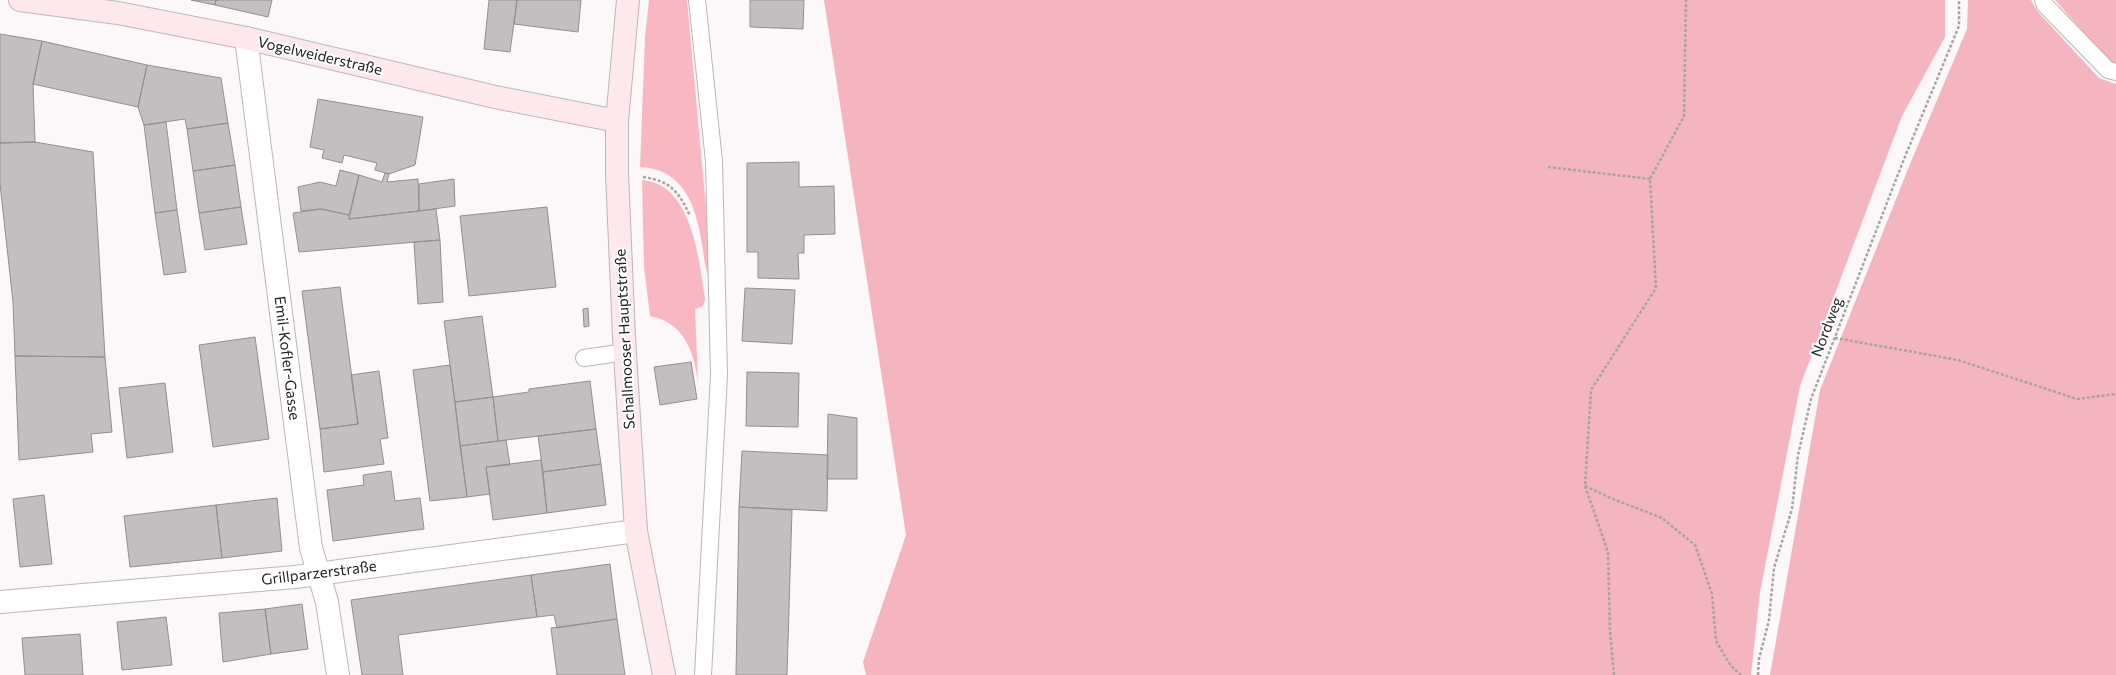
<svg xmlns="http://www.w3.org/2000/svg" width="2116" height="675" font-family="Commissioner,sans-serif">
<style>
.green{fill:#f9b8c1}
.forest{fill:#f5b5be}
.building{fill:#c3bebf;stroke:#938f8f}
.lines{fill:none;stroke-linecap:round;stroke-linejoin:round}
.lane-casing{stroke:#bbb7b7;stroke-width:18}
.street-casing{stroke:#bbb7b7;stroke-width:24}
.secondary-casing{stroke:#bbb7b7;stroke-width:24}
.path{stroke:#a6a3a3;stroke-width:2.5;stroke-dasharray:3 2;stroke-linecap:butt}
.lane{stroke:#fff;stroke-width:16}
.street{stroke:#fff;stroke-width:22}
.secondary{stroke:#fde8eb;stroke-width:22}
.labels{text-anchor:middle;stroke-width:4;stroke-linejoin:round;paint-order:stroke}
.street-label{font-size:15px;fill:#232222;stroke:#fff}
</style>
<rect width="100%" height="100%" fill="#fcf7f8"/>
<path class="green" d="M 649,0 L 687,0 L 712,273 L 709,277 C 704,267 704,254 702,244 C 696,206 684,169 640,167 L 645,36 Z
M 642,180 C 692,183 699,260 705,299 L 703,306 L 695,309 L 698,382 C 694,352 684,322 650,316 L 644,267 Z"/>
<path class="forest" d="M 824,0 L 1945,0 L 1945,37 L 1902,116 L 1800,386 L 1760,592 L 1751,675 L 866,675 L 863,662 L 906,535 Z
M 1968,0 L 2031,0 L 2038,12 L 2099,78 L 2116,84 L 2116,675 L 1770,675 L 1820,390 L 1910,164 L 1967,29 Z
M 2055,0 L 2116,0 L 2116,63 L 2109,61 Z"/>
<path class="building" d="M 191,0 L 216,0 L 215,5 Z
M 216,0 L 272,0 L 268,17 L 215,5 Z
M 489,0 L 517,0 L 510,52 L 484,49 Z
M 517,0 L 581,0 L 578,32 L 514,24 Z
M 750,0 L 804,0 L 803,29 L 750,27 Z
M 0,34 L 42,41 L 33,84 L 35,142 L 0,143 Z
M 42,41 L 147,65 L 138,107 L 33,84 Z
M 147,65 L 221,78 L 228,123 L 187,129 L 185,119 L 144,125 L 138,107 Z
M 318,99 L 423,117 L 415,165 L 389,174 L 375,170 L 377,163 L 344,155 L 342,163 L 322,158 L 324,150 L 310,147 Z
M 166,122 L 177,210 L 155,213 L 144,125 Z
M 228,123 L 235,165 L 193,171 L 187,129 Z
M 35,142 L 93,152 L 105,357 L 15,356 L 13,302 L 0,184 L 0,143 Z
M 799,162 L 799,187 L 834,186 L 835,234 L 804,235 L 804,253 L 798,253 L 799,279 L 758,278 L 758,252 L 747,252 L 747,163 Z
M 235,165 L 241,207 L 199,213 L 193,171 Z
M 340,170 L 359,175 L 349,215 L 321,209 L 301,211 L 298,187 L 320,182 L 336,186 Z
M 385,173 L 389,174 L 387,182 L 418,179 L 419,211 L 349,219 L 359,175 L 382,182 Z
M 454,179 L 455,206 L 419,211 L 419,184 Z
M 241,207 L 247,244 L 205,250 L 199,213 Z
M 547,207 L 556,287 L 469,296 L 460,216 Z
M 321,209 L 349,215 L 349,219 L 436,209 L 440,240 L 299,252 L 293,213 Z
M 177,210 L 186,272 L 164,275 L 155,213 Z
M 440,240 L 443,302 L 418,304 L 414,242 Z
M 340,287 L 358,424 L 320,429 L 302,291 Z
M 745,288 L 795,290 L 792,344 L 742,341 Z
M 588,308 L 589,326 L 584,327 L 583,309 Z
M 482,316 L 493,397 L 455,402 L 444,321 Z
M 255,337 L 269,439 L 213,447 L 199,345 Z
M 15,356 L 105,357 L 112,432 L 91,434 L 93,452 L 19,460 Z
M 691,362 L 697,399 L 660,405 L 654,367 Z
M 450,365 L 467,497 L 430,501 L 413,370 Z
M 379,371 L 388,438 L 380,439 L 384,464 L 324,472 L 320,429 L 358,424 L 351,375 Z
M 747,372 L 799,373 L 798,427 L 746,426 Z
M 590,381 L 596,429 L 498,441 L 493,397 L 529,392 L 529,389 Z
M 165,383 L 173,452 L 127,458 L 119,388 Z
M 493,397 L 498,441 L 460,446 L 455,402 Z
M 828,414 L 857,418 L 857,479 L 827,479 Z
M 596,429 L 601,464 L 543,472 L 538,436 Z
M 506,440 L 510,465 L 486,467 L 490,494 L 467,497 L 460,446 Z
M 742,451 L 828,455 L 827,511 L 739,507 Z
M 541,460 L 547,513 L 493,520 L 486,467 Z
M 601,464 L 606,505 L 547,513 L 543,472 Z
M 391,471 L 395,501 L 420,498 L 424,529 L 333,541 L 327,490 L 364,485 L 363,475 Z
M 44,495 L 52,564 L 20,567 L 13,499 Z
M 277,498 L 282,551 L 222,558 L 216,505 Z
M 216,505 L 222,558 L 130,567 L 124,516 Z
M 739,507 L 792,510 L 787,675 L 736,675 Z
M 610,564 L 617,619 L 557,628 L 554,615 L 537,617 L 531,575 Z
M 531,575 L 537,617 L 398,635 L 403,675 L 362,675 L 351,600 Z
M 302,604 L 308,649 L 271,654 L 265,609 Z
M 265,609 L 271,654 L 223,662 L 219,613 Z
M 166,617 L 172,665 L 122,670 L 117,622 Z
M 617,619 L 625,675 L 557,675 L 551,628 Z
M 80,634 L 83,675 L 25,675 L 22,638 Z"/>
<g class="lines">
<g class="lane-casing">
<path id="lane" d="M 697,0 L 714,161 L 719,375 L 703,675
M 2043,0 L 2045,5 L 2108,70 L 2116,72
M 584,358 L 625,352"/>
</g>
<g class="street-casing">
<path id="street" d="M 246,38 L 311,548 L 327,602 L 338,675
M 0,602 L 295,577 L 636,531"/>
</g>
<g class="secondary-casing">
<path id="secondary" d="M 20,0 L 118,13 L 246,38 L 495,97 L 617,121
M 628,0 L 617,121 L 617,173 L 624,337 L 636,531 L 664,675"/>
</g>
<path class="path" d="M 1548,167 L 1650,179
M 643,177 C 671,181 679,192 690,216
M 1835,338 L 1958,360 L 2077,399 L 2116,394
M 1585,486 L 1613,499 L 1662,518 L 1695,545 L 1712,594 L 1716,641 L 1731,666 L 1741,675
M 1614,675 L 1610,631 L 1608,552 L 1585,486 L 1591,390 L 1656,288 L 1650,179 L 1684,116 L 1686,0
M 1758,675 L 1759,659 L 1769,620 L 1774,568 L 1792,509 L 1798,455 L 1811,399 L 1902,164 L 1959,26 L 1959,0"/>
<use href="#lane" class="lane"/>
<use href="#street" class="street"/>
<use href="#secondary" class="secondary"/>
</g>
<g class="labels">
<g class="street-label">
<text transform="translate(320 56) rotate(13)" y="5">Vogelweiderstraße</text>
<text transform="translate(1827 327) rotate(-69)" y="5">Nordweg</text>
<text transform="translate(625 339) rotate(-93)" y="5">Schallmooser Hauptstraße</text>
<text transform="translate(287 358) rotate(83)" y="5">Emil-Kofler-Gasse</text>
<text transform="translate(319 573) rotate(-7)" y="5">Grillparzerstraße</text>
</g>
</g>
</svg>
